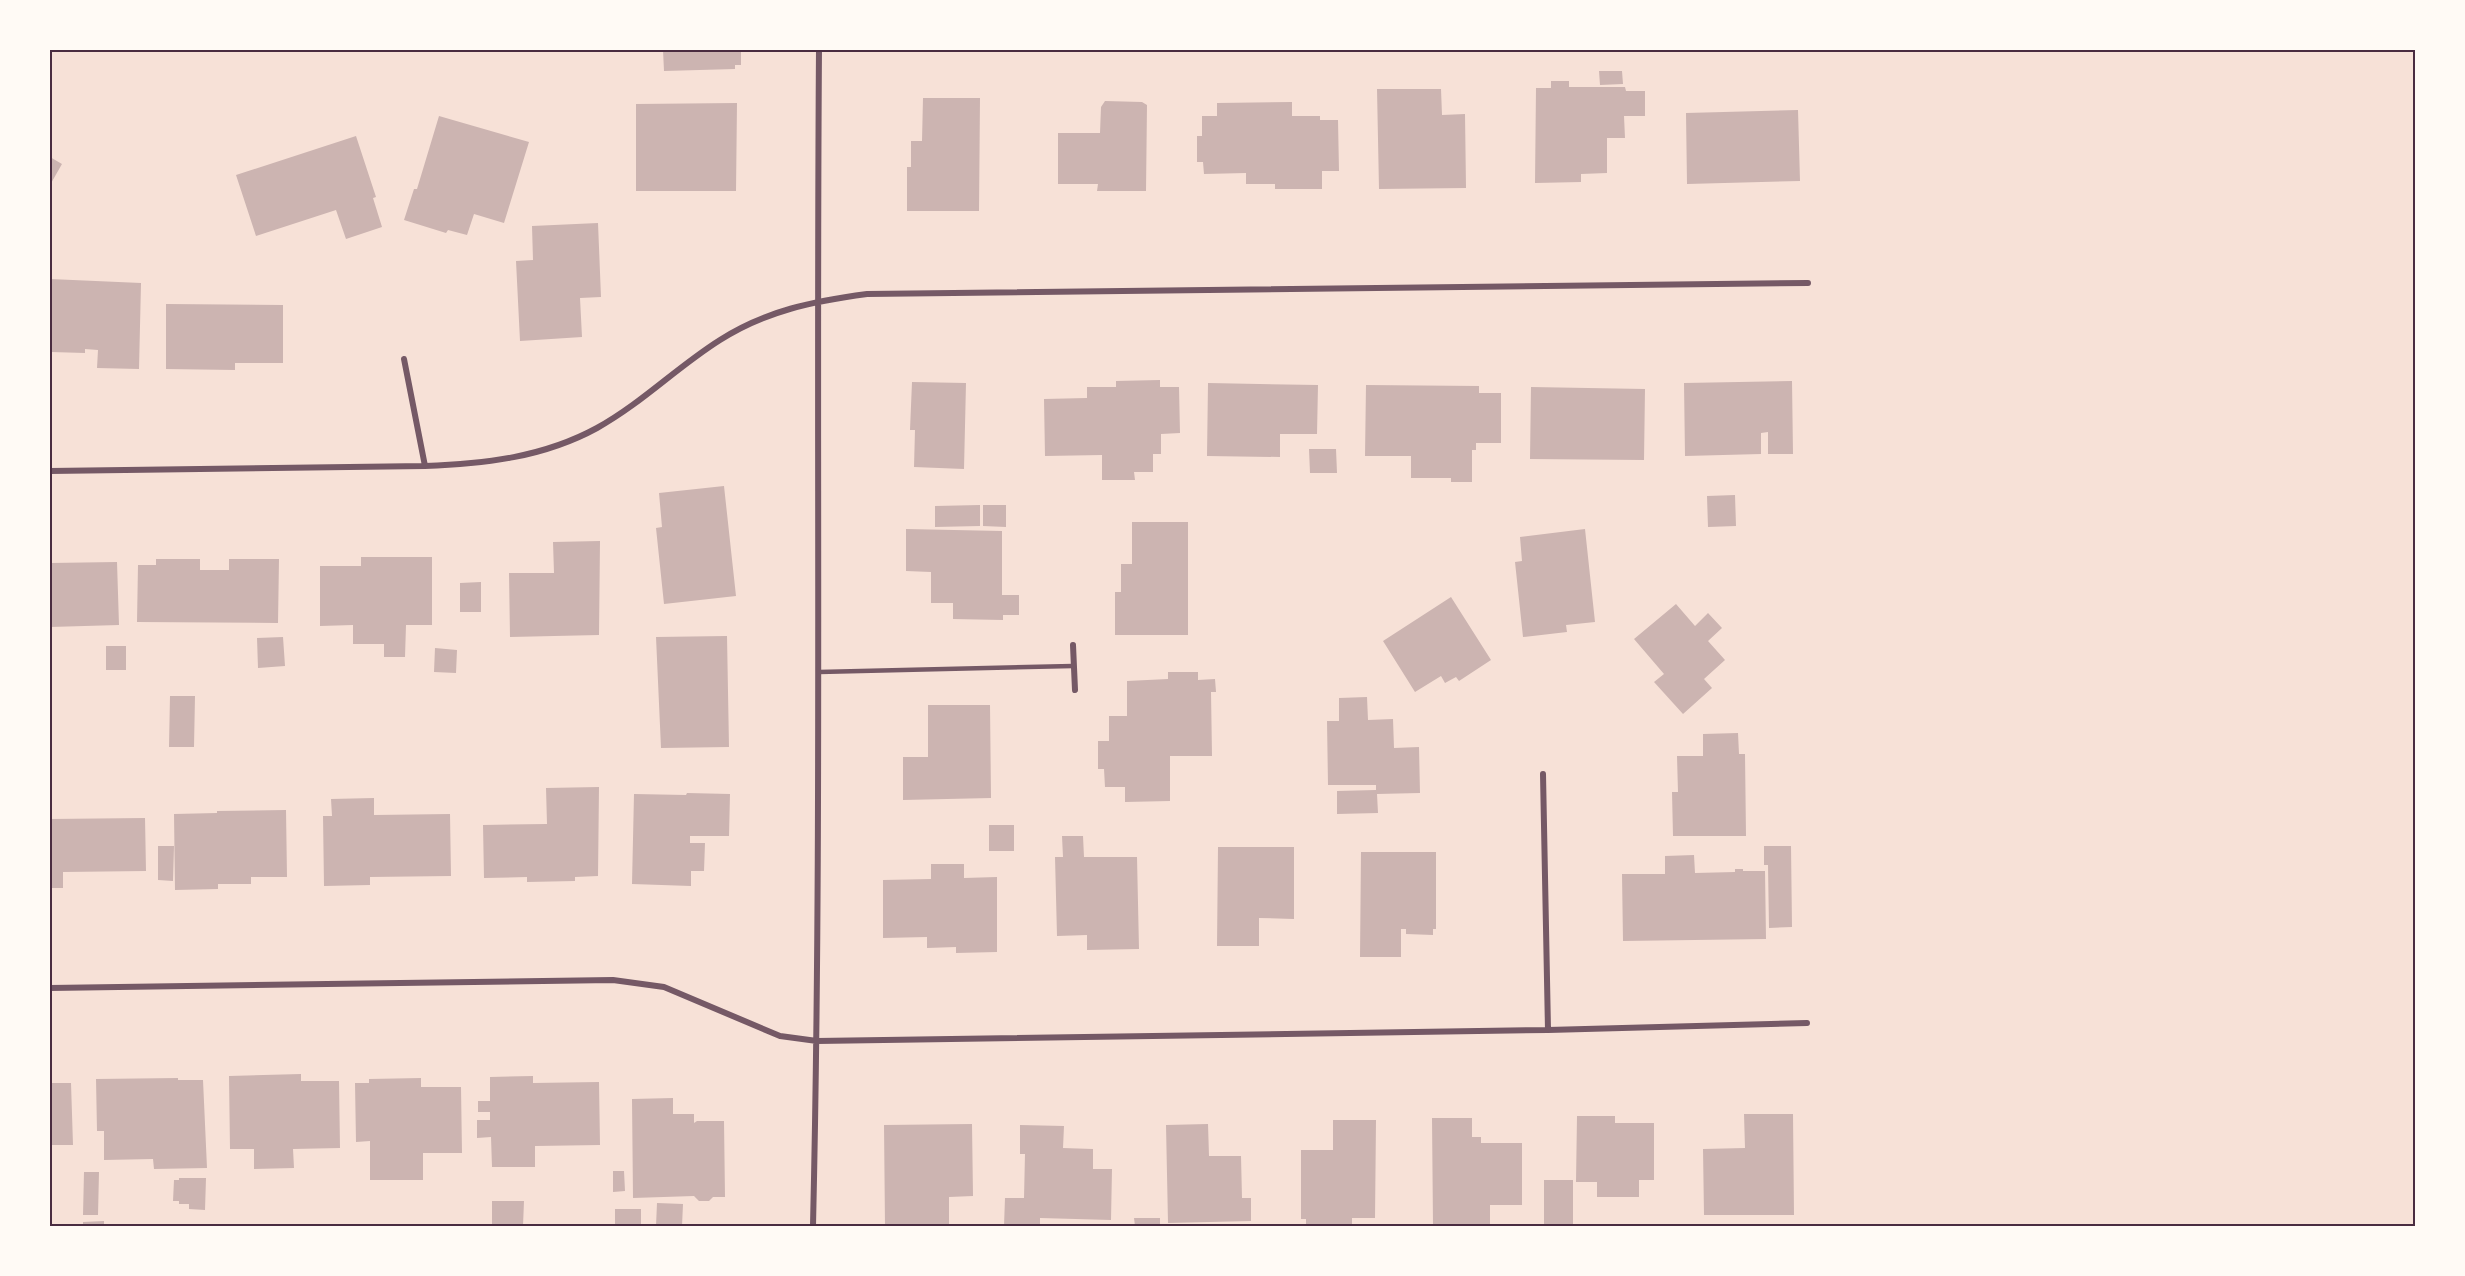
<svg xmlns="http://www.w3.org/2000/svg" width="2465" height="1276" font-family="Cabin,sans-serif">
<style>
.building{fill:#ccb4b1}
.lines{fill:none;stroke-linecap:round;stroke-linejoin:round}
.service{stroke:#755966;stroke-width:4.5}
.minor{stroke:#755966;stroke-width:6}
.neatline{fill:none;stroke:#4a2c40;stroke-width:2}
</style>
<rect width="100%" height="100%" fill="#f7e1d7"/>
<path class="building" d="M 663,50 L 741,50 L 741,65 L 735,65 L 735,69 L 664,71 Z
M 1599,71 L 1622,71 L 1623,84 L 1600,85 Z
M 1551,81 L 1569,81 L 1569,87 L 1625,87 L 1626,91 L 1645,91 L 1645,116 L 1624,116 L 1625,138 L 1607,138 L 1607,173 L 1581,174 L 1581,182 L 1535,183 L 1536,88 L 1551,88 Z
M 1377,89 L 1441,89 L 1442,115 L 1465,114 L 1466,188 L 1379,189 Z
M 923,98 L 980,98 L 979,211 L 907,211 L 907,167 L 911,167 L 911,141 L 922,141 Z
M 1105,101 L 1142,102 L 1147,105 L 1146,191 L 1097,191 L 1098,184 L 1058,184 L 1058,133 L 1100,133 L 1101,107 Z
M 1292,102 L 1292,116 L 1320,116 L 1320,120 L 1338,120 L 1339,171 L 1322,171 L 1322,189 L 1275,189 L 1275,184 L 1246,184 L 1246,173 L 1204,174 L 1203,162 L 1197,162 L 1197,136 L 1202,136 L 1202,116 L 1217,116 L 1217,103 Z
M 737,103 L 736,191 L 636,191 L 636,104 Z
M 1798,110 L 1800,181 L 1687,184 L 1686,113 Z
M 439,116 L 529,142 L 504,223 L 474,214 L 467,235 L 448,230 L 446,233 L 404,220 L 414,189 L 417,189 Z
M 356,136 L 376,197 L 373,198 L 382,227 L 346,239 L 336,210 L 256,236 L 236,175 Z
M 50,157 L 62,164 L 50,185 Z
M 598,223 L 601,297 L 580,298 L 582,337 L 520,341 L 516,261 L 533,260 L 532,226 Z
M 50,279 L 141,283 L 139,369 L 97,368 L 98,350 L 85,349 L 85,353 L 51,352 Z
M 166,304 L 283,305 L 283,363 L 235,363 L 235,370 L 166,369 Z
M 1160,380 L 1160,387 L 1179,387 L 1180,433 L 1161,434 L 1161,454 L 1153,454 L 1153,472 L 1134,472 L 1135,480 L 1102,480 L 1102,455 L 1045,456 L 1044,399 L 1087,398 L 1087,387 L 1116,387 L 1116,381 Z
M 1792,381 L 1793,454 L 1768,454 L 1768,432 L 1761,433 L 1761,454 L 1685,456 L 1684,383 Z
M 912,382 L 966,383 L 964,469 L 914,467 L 915,430 L 910,430 Z
M 1208,383 L 1318,385 L 1317,434 L 1280,434 L 1280,457 L 1207,456 Z
M 1366,385 L 1479,386 L 1479,393 L 1501,393 L 1501,443 L 1476,443 L 1476,450 L 1472,450 L 1472,482 L 1451,482 L 1451,478 L 1411,478 L 1411,456 L 1365,456 Z
M 1531,387 L 1645,389 L 1644,460 L 1530,459 Z
M 1309,449 L 1336,449 L 1337,473 L 1310,473 Z
M 724,486 L 736,596 L 664,604 L 656,528 L 662,527 L 659,493 Z
M 1735,495 L 1736,526 L 1708,527 L 1707,496 Z
M 980,505 L 980,526 L 935,527 L 935,506 Z
M 983,505 L 1006,505 L 1006,527 L 983,526 Z
M 1132,522 L 1188,522 L 1188,635 L 1115,635 L 1115,592 L 1121,592 L 1121,564 L 1132,564 Z
M 906,529 L 1002,531 L 1002,595 L 1019,595 L 1019,615 L 1003,615 L 1003,620 L 953,619 L 953,603 L 931,603 L 931,572 L 906,571 Z
M 1585,529 L 1595,622 L 1566,625 L 1567,632 L 1523,637 L 1515,562 L 1522,561 L 1520,537 Z
M 600,541 L 599,635 L 510,637 L 509,573 L 554,573 L 553,542 Z
M 361,557 L 432,557 L 432,625 L 406,625 L 405,657 L 384,657 L 384,644 L 353,644 L 353,625 L 320,626 L 320,566 L 361,566 Z
M 156,559 L 200,559 L 200,570 L 229,570 L 229,559 L 279,559 L 278,623 L 137,622 L 138,565 L 156,565 Z
M 117,562 L 119,625 L 50,627 L 50,563 Z
M 481,582 L 481,612 L 460,612 L 460,583 Z
M 1451,597 L 1491,660 L 1459,681 L 1456,677 L 1445,683 L 1441,676 L 1415,692 L 1383,641 Z
M 1676,604 L 1695,626 L 1708,613 L 1722,628 L 1708,641 L 1725,660 L 1704,679 L 1712,688 L 1683,714 L 1654,682 L 1664,674 L 1634,639 Z
M 727,636 L 729,747 L 661,748 L 656,637 Z
M 283,637 L 285,666 L 258,668 L 257,638 Z
M 106,646 L 126,646 L 126,670 L 106,670 Z
M 435,648 L 457,650 L 456,673 L 434,672 Z
M 1168,672 L 1198,672 L 1198,680 L 1215,679 L 1216,692 L 1211,692 L 1212,756 L 1170,756 L 1170,801 L 1125,802 L 1125,787 L 1105,787 L 1104,769 L 1098,769 L 1098,741 L 1109,741 L 1109,716 L 1127,716 L 1127,681 L 1168,679 Z
M 170,696 L 195,696 L 194,747 L 169,747 Z
M 1367,697 L 1368,720 L 1393,719 L 1394,748 L 1419,747 L 1420,793 L 1377,794 L 1378,813 L 1337,814 L 1337,791 L 1376,790 L 1376,785 L 1328,785 L 1327,721 L 1339,721 L 1339,698 Z
M 928,705 L 990,705 L 991,798 L 903,800 L 903,757 L 928,757 Z
M 1738,733 L 1739,754 L 1745,754 L 1746,836 L 1673,836 L 1672,792 L 1678,792 L 1677,756 L 1703,756 L 1703,734 Z
M 599,787 L 598,876 L 575,877 L 575,881 L 527,882 L 527,877 L 484,878 L 483,825 L 547,824 L 546,788 Z
M 687,793 L 730,794 L 729,836 L 690,836 L 690,843 L 705,843 L 704,871 L 691,871 L 691,886 L 632,884 L 634,794 L 686,795 Z
M 374,798 L 374,815 L 450,814 L 451,876 L 370,877 L 370,885 L 324,886 L 323,816 L 332,816 L 331,799 Z
M 286,810 L 287,877 L 251,877 L 251,884 L 218,884 L 218,889 L 175,890 L 174,814 L 217,813 L 217,811 Z
M 145,818 L 146,871 L 63,872 L 63,888 L 50,888 L 50,819 Z
M 989,825 L 1014,825 L 1014,851 L 989,851 Z
M 1062,836 L 1083,836 L 1084,857 L 1137,857 L 1139,949 L 1087,950 L 1087,935 L 1057,936 L 1055,857 L 1063,857 Z
M 158,846 L 174,846 L 173,881 L 158,880 Z
M 1764,846 L 1791,846 L 1792,927 L 1769,928 L 1768,865 L 1764,865 Z
M 1218,847 L 1294,847 L 1294,919 L 1259,918 L 1259,946 L 1217,946 Z
M 1361,852 L 1436,852 L 1436,929 L 1433,929 L 1433,935 L 1406,934 L 1406,929 L 1401,929 L 1401,957 L 1360,957 Z
M 1694,855 L 1695,873 L 1735,872 L 1735,869 L 1743,869 L 1743,871 L 1765,871 L 1766,939 L 1623,941 L 1622,874 L 1665,874 L 1665,856 Z
M 931,864 L 964,864 L 964,878 L 997,877 L 997,952 L 956,953 L 956,947 L 927,948 L 927,937 L 883,938 L 883,880 L 931,879 Z
M 301,1074 L 301,1081 L 339,1081 L 340,1148 L 293,1149 L 294,1168 L 254,1169 L 254,1149 L 230,1149 L 229,1076 Z
M 533,1076 L 533,1083 L 599,1082 L 600,1145 L 535,1146 L 535,1167 L 492,1167 L 491,1137 L 477,1138 L 477,1120 L 490,1120 L 490,1112 L 478,1112 L 478,1101 L 490,1101 L 490,1077 Z
M 178,1078 L 178,1080 L 203,1080 L 207,1168 L 154,1169 L 153,1159 L 104,1160 L 104,1131 L 97,1131 L 96,1079 Z
M 421,1078 L 421,1087 L 461,1087 L 462,1153 L 423,1153 L 423,1180 L 370,1180 L 370,1141 L 356,1142 L 355,1083 L 369,1083 L 369,1079 Z
M 50,1083 L 71,1083 L 73,1145 L 50,1145 Z
M 673,1098 L 673,1114 L 694,1114 L 694,1123 L 697,1121 L 724,1121 L 725,1197 L 713,1197 L 709,1201 L 699,1201 L 694,1196 L 633,1198 L 632,1099 Z
M 1744,1114 L 1793,1114 L 1794,1215 L 1704,1215 L 1703,1149 L 1745,1148 Z
M 1577,1116 L 1615,1116 L 1615,1123 L 1654,1123 L 1654,1180 L 1639,1180 L 1639,1197 L 1597,1197 L 1597,1182 L 1576,1182 Z
M 1432,1118 L 1472,1118 L 1472,1137 L 1481,1137 L 1481,1143 L 1522,1143 L 1522,1205 L 1490,1205 L 1490,1225 L 1433,1225 Z
M 1333,1120 L 1376,1120 L 1375,1218 L 1352,1218 L 1352,1226 L 1306,1226 L 1306,1219 L 1301,1219 L 1301,1150 L 1333,1150 Z
M 972,1124 L 973,1196 L 949,1197 L 949,1226 L 885,1226 L 884,1125 Z
M 1208,1124 L 1209,1156 L 1241,1156 L 1242,1198 L 1251,1198 L 1251,1221 L 1168,1223 L 1166,1125 Z
M 1020,1125 L 1064,1126 L 1063,1148 L 1093,1149 L 1093,1169 L 1112,1169 L 1111,1220 L 1040,1218 L 1040,1226 L 1004,1226 L 1005,1198 L 1024,1198 L 1025,1154 L 1020,1154 Z
M 613,1171 L 624,1171 L 625,1191 L 613,1192 Z
M 84,1172 L 99,1172 L 98,1215 L 83,1215 Z
M 179,1178 L 206,1178 L 205,1210 L 189,1209 L 189,1204 L 179,1204 L 179,1201 L 173,1201 L 174,1180 L 179,1180 Z
M 1544,1180 L 1573,1180 L 1573,1226 L 1544,1226 Z
M 492,1201 L 524,1201 L 523,1226 L 492,1226 Z
M 657,1203 L 683,1204 L 682,1226 L 656,1226 Z
M 615,1209 L 641,1209 L 641,1226 L 615,1226 Z
M 1134,1218 L 1160,1218 L 1160,1226 L 1135,1226 Z
M 104,1221 L 104,1226 L 83,1226 L 83,1222 Z"/>
<g class="lines">
<path class="service" d="M 819,672 L 1073,666"/>
<path class="minor" d="M 404,359 L 425,466
M 50,471 L 425,466 C 485,464 544,457 597,428 C 642,403 677,367 720,340 C 765,311 814,301 867,294 L 1808,283
M 1073,645 L 1075,690
M 1543,774 L 1548,1030
M 50,988 L 613,980 L 664,987 L 780,1036 L 817,1041 L 1548,1030 L 1807,1023
M 813,1226 C 822,834 816,442 819,50"/>
</g>
<rect width="2465" height="1276" fill="none" stroke="#fffaf5" stroke-width="102"/>
<rect x="51" y="51" width="2363" height="1174" class="neatline"/>
</svg>
